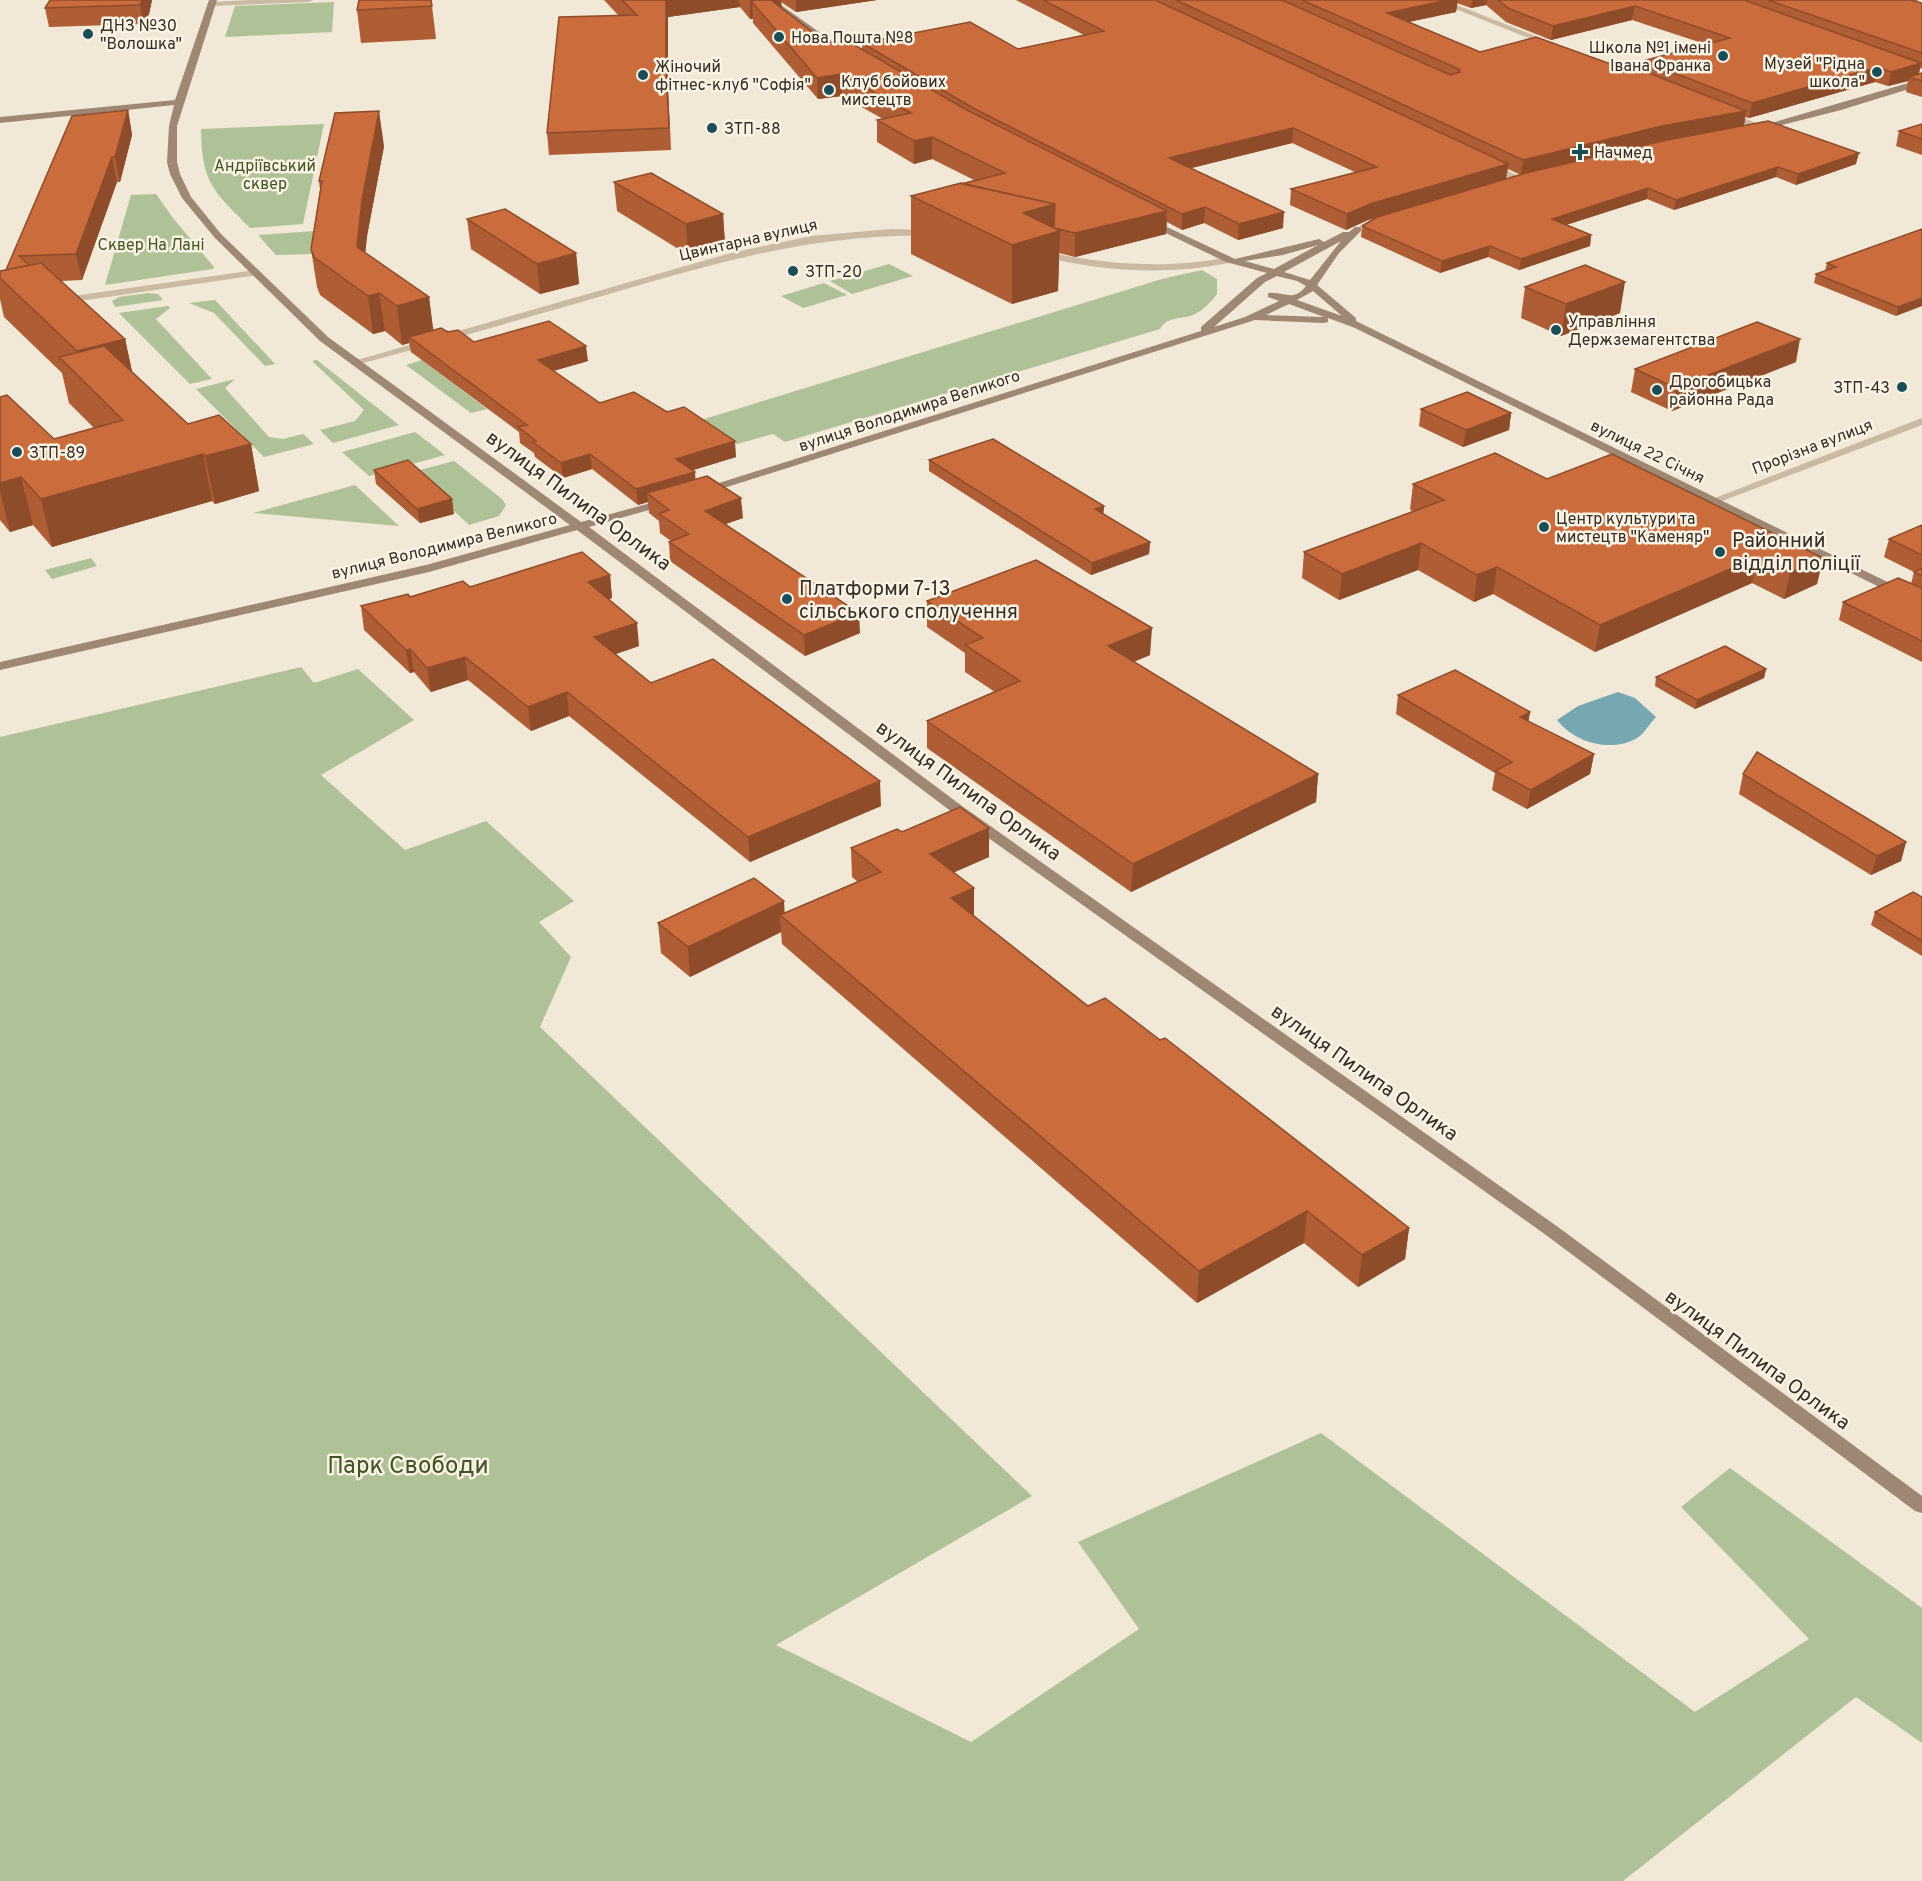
<svg xmlns="http://www.w3.org/2000/svg" width="1922" height="1881" font-family="Overpass,sans-serif">
<style>
.green{fill:#afc197}
.water{fill:#75a8b0}
.lines{fill:none;stroke-linecap:round;stroke-linejoin:round}
.street{fill:#cab9a3;fill-rule:evenodd}
.secondary{fill:#9e8774;fill-rule:evenodd}
.wall{fill:#af5d34;fill-rule:evenodd}
.shaded-wall{fill:#8e4c2a}
.building{fill:#cb6c3c;stroke:#8e4c2a;stroke-width:1.5}
.poi-dot{fill:#194d58;stroke:#faf2e3;stroke-width:2}
.labels{text-anchor:middle;stroke-width:5;stroke-linejoin:round;paint-order:stroke}
.far-poi-label{font-size:16px;fill:#352c25;stroke:#faf2e3;text-anchor:start}
.far-park-label{font-size:16px;fill:#405428;stroke:#faf2e3}
.far-street-label{font-size:16px;fill:#352c25;stroke:#faf2e3}
.street-label{font-size:20px;fill:#352c25;stroke:#faf2e3}
.poi-label{font-size:20px;fill:#352c25;stroke:#faf2e3;text-anchor:start}
.near-park-label{font-size:24px;fill:#405428;stroke:#faf2e3}
</style>
<rect width="100%" height="100%" fill="#f2e8d7"/>
<path class="green" d="M 334,2 L 332,32 L 225,37 L 235,6 Z
M 324,124 L 303,224 L 250,228 C 213,190 202,184 201,129 Z
M 156,194 L 173,218 L 214,267 L 213,269 L 105,285 L 131,195 Z
M 315,231 L 312,254 L 276,255 L 258,235 Z
M 889,264 L 913,276 L 852,294 L 830,281 Z
M 1202,270 L 1217,279 L 1217,294 C 1212,301 1203,310 1195,314 C 1184,320 1168,315 1160,329 L 785,442 L 773,434 L 737,444 L 701,420 L 1162,279 Z
M 824,283 L 847,295 L 803,308 L 781,296 Z
M 148,293 L 158,294 L 163,300 L 115,307 L 112,301 L 119,297 Z
M 215,300 L 275,364 L 265,366 L 214,313 L 189,303 Z
M 168,306 L 170,308 L 156,319 L 212,379 L 190,384 L 119,313 Z
M 317,360 L 399,425 L 333,443 L 320,430 L 355,421 L 364,410 L 312,361 Z
M 422,360 L 487,409 L 471,413 L 406,365 Z
M 235,379 L 225,388 L 269,437 L 283,439 L 303,434 L 314,444 L 264,457 L 196,389 Z
M 415,432 L 445,455 L 369,476 L 342,452 Z
M 454,461 L 502,499 L 506,505 L 499,516 L 469,525 L 412,472 Z
M 355,485 L 399,526 L 253,513 Z
M 91,558 L 97,566 L 52,579 L 45,570 Z
M 301,667 L 314,683 L 358,669 L 414,720 L 321,775 L 405,850 L 486,821 L 574,901 L 539,922 L 571,957 L 540,1027 L 1032,1496 L 776,1645 L 971,1742 L 1139,1629 L 1078,1542 L 1321,1433 L 1695,1712 L 1809,1639 L 1681,1507 L 1730,1468 L 1922,1608 L 1922,1743 L 1856,1697 L 1623,1881 L 0,1881 L 0,737 Z"/>
<path class="water" d="M 1618,692 L 1635,698 L 1656,717 C 1650,723 1644,734 1637,738 C 1611,753 1575,743 1557,720 L 1578,706 Z"/>
<g class="lines">
<path class="street" d="M 251,0 L 313,0 L 309,2 L 211,6 L 207,4 L 211,2 Z
M 1433,0 L 1444,0 L 1556,44 L 1549,46 Z
M 1722,111 L 1728,111 L 1765,127 L 1758,129 L 1722,115 Z
M 1486,163 L 1492,163 L 1526,180 L 1518,182 L 1486,167 Z
M 891,229 L 932,230 L 937,233 L 932,236 C 813,233 712,264 599,297 C 519,320 439,343 359,364 L 351,364 L 350,362 L 731,253 L 811,236 Z
M 1041,251 C 1104,264 1165,270 1229,257 L 1234,260 L 1229,263 C 1165,276 1101,271 1038,256 L 1038,252 Z
M 255,270 L 258,271 L 258,275 L 59,304 L 54,301 L 59,298 Z
M 1922,418 L 1922,425 L 1717,503 L 1713,504 L 1707,501 Z"/>
<path class="secondary" d="M 209,0 L 217,0 L 177,126 L 177,162 L 180,174 L 191,197 L 221,234 L 328,337 L 581,522 L 662,500 L 670,500 L 670,504 L 589,527 L 962,806 L 1558,1227 L 1922,1496 L 1922,1513 L 1915,1511 L 1546,1235 L 952,812 L 577,530 L 429,572 L 0,670 L 0,662 L 426,565 L 570,525 L 320,341 L 215,238 L 182,198 L 170,174 L 167,162 L 169,126 L 174,105 L 0,123 L 0,117 L 175,100 Z
M 765,0 L 774,0 L 850,54 L 843,56 Z
M 1922,79 L 1922,85 L 1841,110 L 1758,131 L 1754,128 Z
M 1150,219 L 1235,259 L 1319,239 L 1324,242 L 1343,232 L 1349,232 L 1355,227 L 1361,227 L 1361,231 L 1339,253 L 1317,285 L 1356,318 L 1356,321 L 1922,599 L 1922,608 L 1355,328 L 1328,318 L 1328,322 L 1324,323 L 1255,320 L 708,493 L 700,493 L 698,491 L 700,489 L 1201,331 L 1201,327 L 1257,278 L 1267,273 L 1226,262 L 1147,224 L 1145,222 ZM 1341,241 L 1310,280 L 1284,272 ZM 1318,245 L 1274,269 L 1245,261 L 1283,255 ZM 1277,276 L 1297,281 L 1306,286 C 1293,303 1284,291 1268,293 L 1268,297 L 1279,301 L 1245,317 L 1214,327 L 1265,282 ZM 1313,291 L 1342,316 L 1297,300 ZM 1289,304 L 1324,317 L 1266,315 Z"/>
</g>
<path class="wall" d="M 50,0 L 152,0 L 149,14 L 143,24 L 49,27 L 45,8 Z
M 604,0 L 877,0 L 796,12 L 781,2 L 782,8 L 827,43 L 862,49 L 862,43 L 1018,49 L 1084,35 L 1016,0 L 1920,0 L 1915,1 L 1922,3 L 1922,69 L 1920,68 L 1919,74 L 1922,73 L 1922,97 L 1906,92 L 1908,81 L 1888,86 L 1875,82 L 1749,118 L 1745,117 L 1744,125 L 1856,164 L 1796,185 L 1776,177 L 1674,210 L 1647,199 L 1566,225 L 1591,235 L 1590,246 L 1519,270 L 1488,257 L 1440,273 L 1361,237 L 1362,226 L 1376,218 L 1368,220 L 1346,230 L 1290,205 L 1291,189 L 1355,172 L 1292,143 L 1190,168 L 1283,228 L 1238,240 L 1204,223 L 1182,230 L 1167,222 L 1166,234 L 1075,257 L 1059,253 L 1058,291 L 1012,304 L 911,254 L 911,196 L 974,180 L 932,159 L 914,164 L 877,142 L 877,120 L 883,119 L 842,96 L 818,99 L 753,23 L 753,19 L 750,19 L 740,7 L 668,17 L 668,89 L 671,150 L 549,155 L 547,133 L 619,16 ZM 1457,3 L 1471,8 L 1486,5 L 1506,22 L 1551,40 L 1632,20 L 1705,44 L 1643,61 L 1641,70 L 1480,52 L 1408,22 L 1456,12 ZM 1698,134 L 1570,163 L 1660,141 ZM 1508,169 L 1521,175 L 1506,179 Z
M 432,6 L 436,39 L 361,43 L 357,10 Z
M 128,110 L 132,135 L 120,182 L 117,182 L 82,280 L 61,281 L 125,339 L 132,372 L 188,424 L 251,444 L 259,491 L 215,504 L 212,501 L 52,547 L 33,525 L 10,532 L 0,520 L 0,397 L 54,439 L 94,428 L 69,403 L 62,373 L 4,317 L 0,299 L 0,271 L 6,270 Z
M 1922,124 L 1922,155 L 1896,146 L 1899,131 Z
M 384,146 L 367,236 L 365,253 L 429,297 L 433,330 L 448,332 L 474,342 L 588,361 L 553,371 L 600,403 L 736,457 L 693,470 L 695,479 L 743,518 L 725,524 L 860,633 L 805,656 L 670,561 L 669,542 L 671,541 L 660,533 L 659,521 L 649,513 L 648,502 L 638,505 L 592,469 L 563,478 L 535,457 L 534,453 L 520,443 L 519,432 L 411,352 L 409,343 L 402,345 L 385,331 L 373,334 L 320,295 L 317,287 L 311,249 L 320,190 L 319,181 Z
M 614,182 L 723,214 L 725,245 L 688,255 L 617,211 Z
M 467,219 L 576,253 L 579,284 L 540,294 L 471,249 Z
M 1922,229 L 1896,316 L 1814,283 L 1816,274 L 1825,271 L 1827,263 Z
M 1525,287 L 1620,313 L 1561,336 L 1521,318 Z
M 1796,362 L 1672,411 L 1631,392 L 1635,369 Z
M 1421,409 L 1511,413 L 1509,430 L 1463,447 L 1419,426 Z
M 929,460 L 1104,506 L 1103,514 L 1150,542 L 1149,554 L 1091,575 L 929,471 Z
M 374,470 L 454,514 L 420,523 L 376,484 Z
M 1547,479 L 1823,558 L 1817,584 L 1784,599 L 1752,583 L 1595,652 L 1493,594 L 1474,602 L 1418,570 L 1339,600 L 1302,578 L 1304,552 L 1413,511 L 1410,510 L 1413,484 Z
M 1922,525 L 1922,662 L 1839,620 L 1843,602 L 1911,584 L 1914,572 L 1884,557 L 1889,539 Z
M 610,575 L 612,598 L 609,599 L 639,646 L 615,654 L 651,683 L 881,806 L 750,862 L 569,716 L 531,731 L 468,680 L 431,692 L 414,672 L 410,673 L 364,630 L 361,606 L 470,587 Z
M 927,601 L 1150,655 L 1133,662 L 1318,774 L 1316,802 L 1131,892 L 927,748 L 927,721 L 995,692 L 965,672 L 965,653 L 927,627 Z
M 1766,669 L 1764,678 L 1695,709 L 1655,686 L 1656,677 Z
M 1398,695 L 1530,712 L 1528,721 L 1594,754 L 1590,774 L 1527,809 L 1492,790 L 1495,773 L 1396,714 Z
M 1743,774 L 1906,842 L 1901,861 L 1871,875 L 1739,794 Z
M 902,832 L 989,857 L 954,872 L 974,916 L 1088,1006 L 1160,1040 L 1409,1228 L 1405,1259 L 1358,1287 L 1304,1243 L 1197,1303 L 782,944 L 781,932 L 690,977 L 661,953 L 658,923 L 785,913 L 858,882 L 852,877 L 851,848 Z
M 1922,897 L 1922,956 L 1871,925 L 1875,912 Z"/>
<path class="shaded-wall" d="M 142,0 L 152,0 L 149,14 L 143,24 L 140,5 Z
M 666,0 L 739,0 L 740,7 L 668,17 L 668,89 L 671,150 L 666,68 Z
M 750,0 L 756,0 L 752,2 L 753,19 L 750,19 Z
M 766,0 L 781,0 L 782,15 Z
M 796,0 L 877,0 L 796,12 Z
M 1448,0 L 1458,0 L 1456,12 L 1385,27 L 1387,13 Z
M 1472,0 L 1487,0 L 1486,5 L 1471,8 Z
M 1635,6 L 1632,20 L 1551,40 L 1553,26 Z
M 1921,63 L 1918,78 L 1909,77 L 1908,81 L 1888,86 L 1891,72 Z
M 1878,67 L 1875,82 L 1749,118 L 1752,103 Z
M 841,74 L 842,96 L 818,99 L 817,78 Z
M 128,110 L 132,135 L 120,182 L 115,157 Z
M 379,111 L 384,146 L 367,236 L 362,284 L 357,247 L 362,200 Z
M 1746,111 L 1744,126 L 1660,141 L 1521,175 L 1523,160 L 1662,126 Z
M 1293,128 L 1292,143 L 1168,174 L 1169,158 Z
M 932,137 L 932,159 L 914,164 L 914,141 Z
M 1859,153 L 1856,164 L 1796,185 L 1798,174 Z
M 112,157 L 117,182 L 82,280 L 76,254 Z
M 1508,164 L 1506,179 L 1368,220 L 1346,230 L 1347,214 L 1370,204 Z
M 1778,167 L 1776,177 L 1674,210 L 1676,200 Z
M 1648,188 L 1647,199 L 1550,230 L 1552,219 Z
M 1055,204 L 1054,233 L 1060,231 L 1058,291 L 1012,304 L 1012,245 L 1023,213 Z
M 1205,207 L 1204,223 L 1182,230 L 1182,214 Z
M 1167,211 L 1166,234 L 1075,257 L 1075,233 Z
M 1284,212 L 1283,228 L 1238,240 L 1239,224 Z
M 723,214 L 725,245 L 688,255 L 686,224 Z
M 1591,235 L 1590,246 L 1519,270 L 1521,259 Z
M 1490,246 L 1488,257 L 1440,273 L 1442,261 Z
M 576,253 L 579,284 L 540,294 L 537,264 Z
M 1625,282 L 1620,313 L 1561,336 L 1566,304 Z
M 379,293 L 385,331 L 373,334 L 368,296 Z
M 429,297 L 434,336 L 409,337 L 409,343 L 402,345 L 397,306 Z
M 1922,298 L 1922,306 L 1896,316 L 1898,307 Z
M 125,339 L 135,385 L 84,382 L 77,351 Z
M 1800,339 L 1796,362 L 1672,411 L 1676,388 Z
M 586,346 L 588,361 L 539,375 L 538,360 Z
M 1511,413 L 1509,430 L 1463,447 L 1466,430 Z
M 735,441 L 736,457 L 677,475 L 676,459 Z
M 251,444 L 259,491 L 215,504 L 205,456 Z
M 203,454 L 212,501 L 52,547 L 41,499 Z
M 590,454 L 592,469 L 563,478 L 561,463 Z
M 695,472 L 696,487 L 647,493 L 648,502 L 638,505 L 636,489 Z
M 21,477 L 33,525 L 10,532 L 0,490 L 0,483 Z
M 741,498 L 743,518 L 706,531 L 705,511 Z
M 452,499 L 454,514 L 420,523 L 417,509 Z
M 1104,506 L 1103,518 L 1095,509 Z
M 1150,542 L 1149,554 L 1091,575 L 1092,563 Z
M 1421,543 L 1418,570 L 1339,600 L 1342,574 Z
M 1758,557 L 1752,583 L 1595,652 L 1600,625 Z
M 1823,558 L 1817,584 L 1784,599 L 1790,573 Z
M 1497,567 L 1493,594 L 1474,602 L 1477,575 Z
M 610,575 L 612,598 L 590,605 L 588,582 Z
M 859,613 L 860,633 L 805,656 L 804,635 Z
M 637,623 L 639,646 L 596,661 L 594,637 Z
M 1152,628 L 1150,655 L 1107,673 L 1108,646 Z
M 410,649 L 414,672 L 410,673 L 406,650 Z
M 465,657 L 468,680 L 431,692 L 427,668 Z
M 1766,669 L 1764,678 L 1695,709 L 1697,700 Z
M 567,692 L 569,716 L 531,731 L 528,707 Z
M 1530,712 L 1527,731 L 1520,717 Z
M 1594,754 L 1590,774 L 1527,809 L 1531,790 Z
M 1318,774 L 1316,802 L 1131,892 L 1133,864 Z
M 880,781 L 881,806 L 750,862 L 748,837 Z
M 989,828 L 989,857 L 930,883 L 930,854 Z
M 1906,842 L 1901,861 L 1871,875 L 1877,856 Z
M 974,888 L 974,918 L 951,898 Z
M 784,901 L 785,919 L 780,915 L 781,932 L 690,977 L 688,947 Z
M 1307,1211 L 1304,1243 L 1197,1303 L 1199,1271 Z
M 1409,1228 L 1405,1259 L 1358,1287 L 1362,1255 Z"/>
<path class="building" d="M 50,0 L 142,0 L 140,5 L 45,8 Z
M 359,0 L 431,0 L 432,6 L 357,10 Z
M 622,0 L 666,0 L 666,68 L 669,128 L 547,133 L 559,17 L 637,15 Z
M 754,0 L 771,0 L 827,43 L 846,40 L 965,109 L 1167,211 L 1075,233 L 1054,228 L 1055,204 L 962,184 L 1005,173 L 932,137 L 914,141 L 877,120 L 911,113 L 841,74 L 817,78 L 752,2 Z
M 1043,0 L 1155,0 L 1508,164 L 1370,204 L 1347,214 L 1291,189 L 1377,167 L 1293,128 L 1169,158 L 1284,212 L 1239,224 L 1205,207 L 1182,214 L 973,108 L 862,43 L 970,22 L 1018,49 L 1104,31 Z
M 1176,0 L 1282,0 L 1450,75 L 1460,72 L 1459,69 L 1302,0 L 1448,0 L 1387,13 L 1480,52 L 1536,37 L 1619,67 L 1628,65 L 1746,111 L 1662,126 L 1523,160 Z
M 1498,0 L 1744,0 L 1921,63 L 1891,72 L 1878,67 L 1752,103 L 1643,61 L 1730,38 L 1635,6 L 1553,26 L 1508,8 Z
M 1768,0 L 1910,0 L 1922,3 L 1922,53 Z
M 1922,73 L 1922,81 L 1909,77 Z
M 128,110 L 115,157 L 112,157 L 76,254 L 19,256 L 29,265 L 6,270 L 72,116 Z
M 379,111 L 362,200 L 357,247 L 429,297 L 397,306 L 379,293 L 368,296 L 314,257 L 311,249 L 322,181 L 319,181 L 335,113 Z
M 1768,121 L 1859,153 L 1798,174 L 1778,167 L 1676,200 L 1648,188 L 1552,219 L 1591,235 L 1521,259 L 1490,246 L 1442,261 L 1362,226 L 1377,217 L 1526,173 L 1662,141 Z
M 1922,124 L 1922,139 L 1899,131 Z
M 651,173 L 723,214 L 686,224 L 614,182 Z
M 961,183 L 1055,204 L 1023,213 L 1060,231 L 1012,245 L 911,196 Z
M 505,209 L 576,253 L 537,264 L 467,219 Z
M 1922,229 L 1922,298 L 1898,307 L 1816,274 L 1836,267 L 1827,263 Z
M 41,263 L 125,339 L 77,351 L 0,278 L 0,271 Z
M 1585,265 L 1625,282 L 1566,304 L 1525,287 Z
M 549,321 L 586,346 L 538,360 L 600,403 L 634,392 L 667,412 L 684,407 L 735,441 L 676,459 L 695,472 L 636,489 L 590,454 L 561,463 L 533,442 L 536,441 L 518,427 L 527,425 L 409,337 L 441,328 L 448,332 L 458,330 L 474,342 Z
M 1757,322 L 1800,339 L 1676,388 L 1635,369 Z
M 104,346 L 188,424 L 219,415 L 251,444 L 205,456 L 203,454 L 41,499 L 21,477 L 0,483 L 0,397 L 7,395 L 54,439 L 123,420 L 59,357 Z
M 1467,392 L 1511,413 L 1466,430 L 1421,409 Z
M 993,439 L 1104,506 L 1095,509 L 1150,542 L 1092,563 L 929,460 Z
M 1495,453 L 1547,479 L 1612,454 L 1823,558 L 1790,573 L 1758,557 L 1600,625 L 1497,567 L 1477,575 L 1421,543 L 1342,574 L 1304,552 L 1444,500 L 1413,484 Z
M 408,460 L 452,499 L 417,509 L 374,470 Z
M 707,476 L 741,498 L 705,511 L 859,613 L 804,635 L 669,542 L 689,534 L 659,514 L 669,510 L 647,493 Z
M 1922,525 L 1922,555 L 1889,539 Z
M 582,552 L 610,575 L 588,582 L 637,623 L 594,637 L 651,683 L 713,659 L 880,781 L 748,837 L 567,692 L 528,707 L 465,657 L 427,668 L 410,649 L 406,650 L 361,606 L 408,594 L 410,597 L 463,581 L 470,587 Z
M 1036,560 L 1152,628 L 1108,646 L 1318,774 L 1133,864 L 927,721 L 1020,681 L 965,645 L 983,638 L 927,601 Z
M 1922,568 L 1922,576 L 1914,572 Z
M 1898,578 L 1922,588 L 1922,641 L 1843,602 Z
M 1725,646 L 1766,669 L 1697,700 L 1656,677 Z
M 1455,670 L 1530,712 L 1520,717 L 1594,754 L 1531,790 L 1495,771 L 1512,762 L 1398,695 Z
M 1757,752 L 1906,842 L 1877,856 L 1743,774 Z
M 960,807 L 989,828 L 930,854 L 974,888 L 951,898 L 1088,1006 L 1105,998 L 1160,1040 L 1165,1038 L 1409,1228 L 1362,1255 L 1307,1211 L 1199,1271 L 780,915 L 881,872 L 851,848 L 897,829 L 902,832 Z
M 754,878 L 784,901 L 688,947 L 658,923 Z
M 1913,892 L 1922,897 L 1922,941 L 1875,912 Z"/>
<g class="poi-dot">
<circle cx="88" cy="34" r="6"/>
<circle cx="779" cy="37" r="6"/>
<circle cx="1723" cy="56" r="6"/>
<circle cx="1877" cy="72" r="6"/>
<circle cx="643" cy="75" r="6"/>
<circle cx="829" cy="90" r="6"/>
<circle cx="712" cy="128" r="6"/>
<path d="M1577 143h6v6h6v6h-6v6h-6v-6h-6v-6h6z"/>
<circle cx="793" cy="271" r="6"/>
<circle cx="1556" cy="330" r="6"/>
<circle cx="1902" cy="387" r="6"/>
<circle cx="1657" cy="390" r="6"/>
<circle cx="17" cy="452" r="6"/>
<circle cx="1544" cy="527" r="6"/>
<circle cx="1720" cy="552" r="6"/>
<circle cx="787" cy="599" r="6"/>
</g>
<g class="labels">
<g class="far-poi-label">
<text x="100" y="31">ДНЗ №30<tspan x="100" dy="18">"Волошка"</tspan></text>
<text x="791" y="43">Нова Пошта №8</text>
<text x="1711" y="53" text-anchor="end">Школа №1 імені<tspan x="1711" dy="18">Івана Франка</tspan></text>
<text x="1865" y="69" text-anchor="end">Музей "Рідна<tspan x="1865" dy="18">школа"</tspan></text>
<text x="655" y="72">Жіночий<tspan x="655" dy="18">фітнес-клуб "Софія"</tspan></text>
<text x="841" y="87">Клуб бойових<tspan x="841" dy="18">мистецтв</tspan></text>
<text x="724" y="134">ЗТП-88</text>
<text x="1594" y="158">Начмед</text>
<text x="805" y="277">ЗТП-20</text>
<text x="1568" y="327">Управління<tspan x="1568" dy="18">Держземагентства</tspan></text>
<text x="1669" y="387">Дрогобицька<tspan x="1669" dy="18">районна Рада</tspan></text>
<text x="1890" y="393" text-anchor="end">ЗТП-43</text>
<text x="29" y="458">ЗТП-89</text>
<text x="1556" y="524">Центр культури та<tspan x="1556" dy="18">мистецтв "Каменяр"</tspan></text>
</g>
<g class="far-park-label">
<text x="265" y="171">Андріївський<tspan x="265" dy="18">сквер</tspan></text>
<text x="151" y="250">Сквер На Лані</text>
</g>
<g class="far-street-label">
<text transform="translate(748 239) rotate(-13)" y="6">Цвинтарна вулиця</text>
<text transform="translate(909 410) rotate(-18)" y="6">вулиця Володимира Великого</text>
<text transform="translate(1812 446) rotate(-21)" y="6">Прорізна вулиця</text>
<text transform="translate(1648 451) rotate(26)" y="6">вулиця 22 Січня</text>
<text transform="translate(444 545) rotate(-14)" y="6">вулиця Володимира Великого</text>
</g>
<g class="street-label">
<text transform="translate(579 500) rotate(36)" y="7">вулиця Пилипа Орлика</text>
<text transform="translate(969 790) rotate(36)" y="7">вулиця Пилипа Орлика</text>
<text transform="translate(1365 1072) rotate(35)" y="7">вулиця Пилипа Орлика</text>
<text transform="translate(1758 1359) rotate(36)" y="7">вулиця Пилипа Орлика</text>
</g>
<g class="poi-label">
<text x="1732" y="547">Районний<tspan x="1732" dy="23">відділ поліції</tspan></text>
<text x="799" y="595">Платформи 7-13<tspan x="799" dy="23">сільського сполучення</tspan></text>
</g>
<g class="near-park-label">
<text x="408" y="1473">Парк Свободи</text>
</g>
</g>
</svg>
